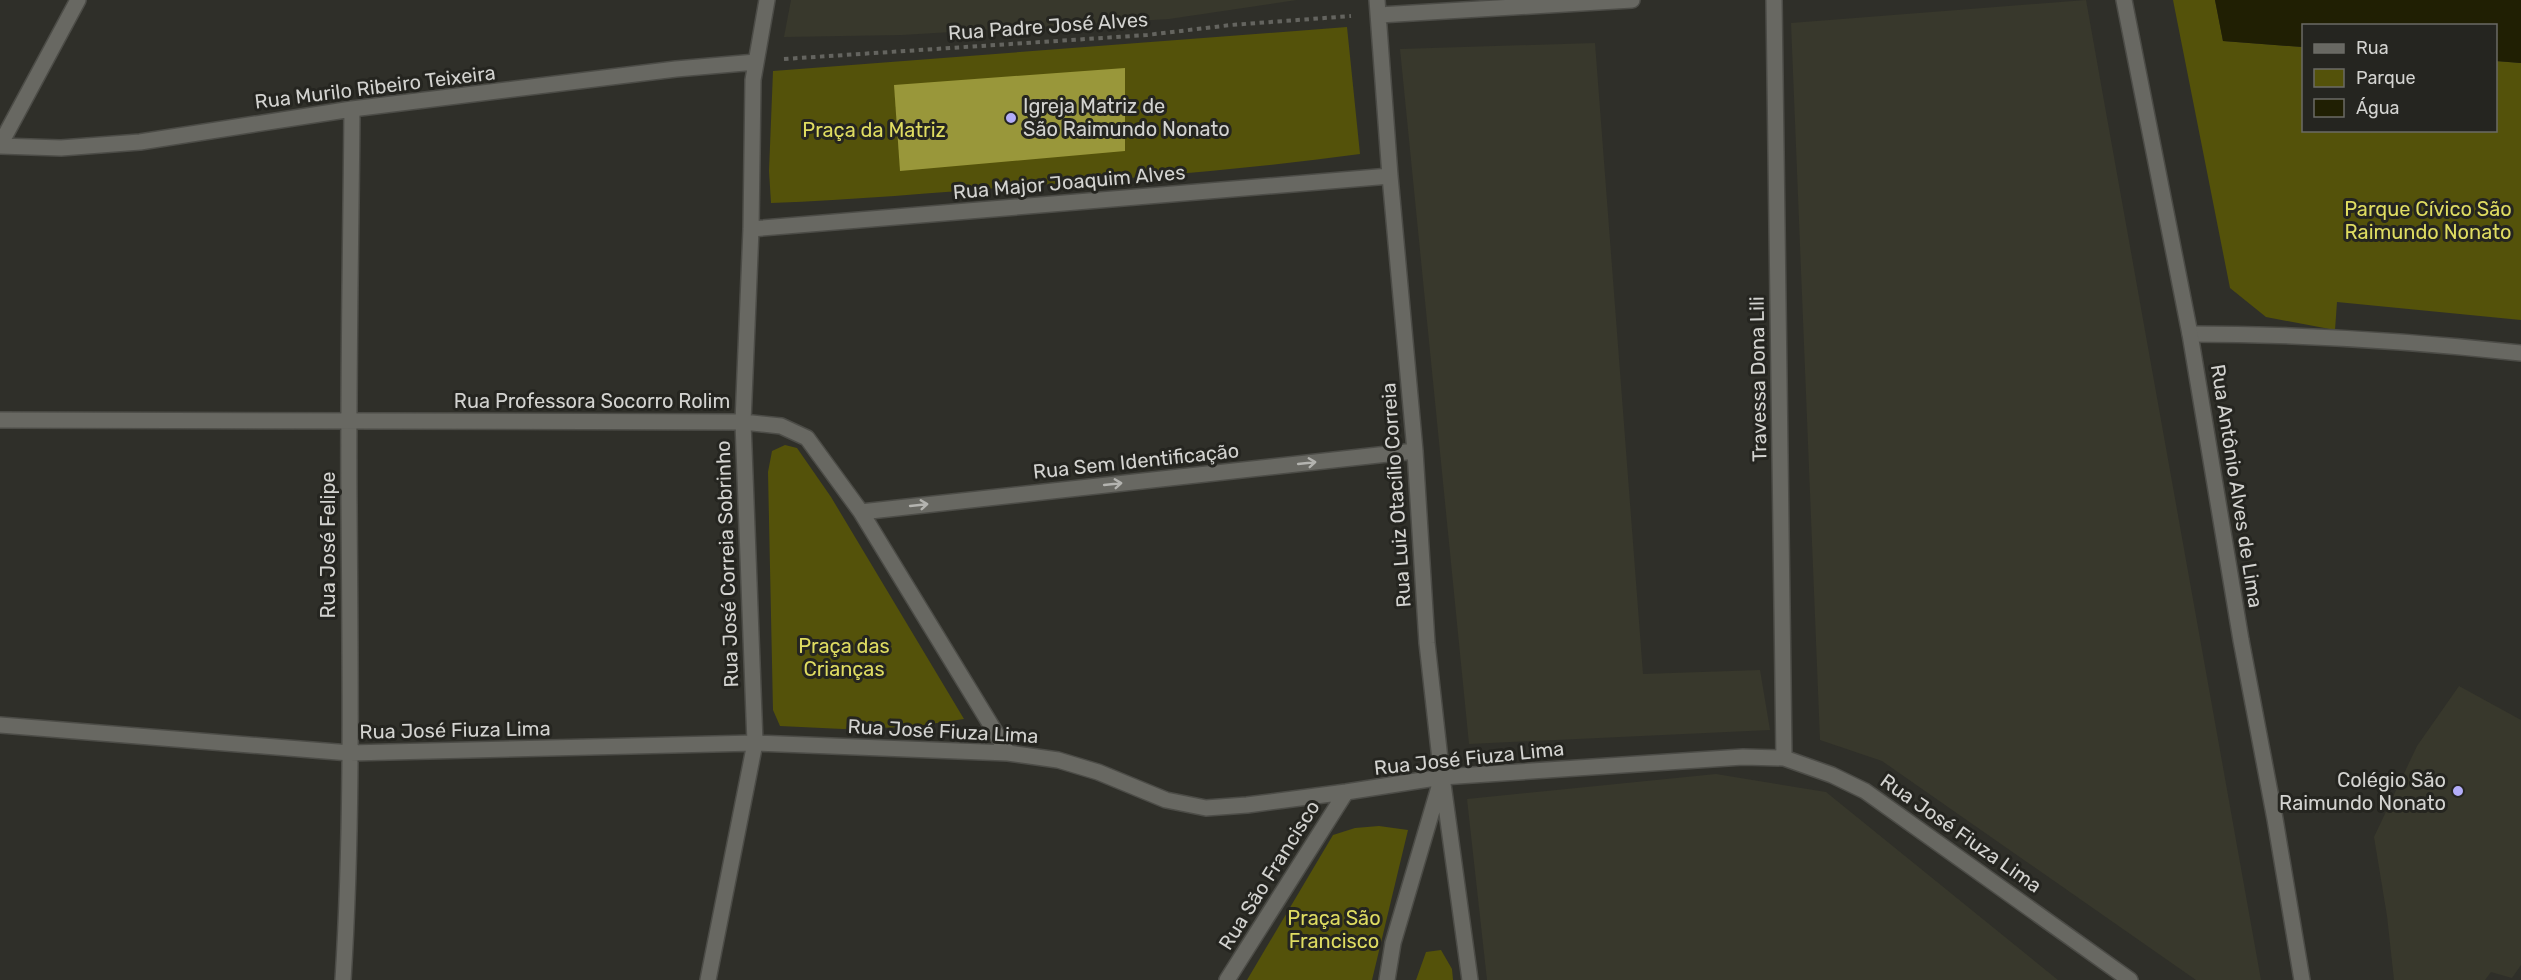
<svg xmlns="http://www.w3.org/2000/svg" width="2521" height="980" font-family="Rubik,sans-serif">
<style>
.built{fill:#38382c}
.green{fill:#54520a}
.water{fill:#201f03}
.building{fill:#99973a}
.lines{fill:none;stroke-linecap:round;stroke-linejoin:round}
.minor-casing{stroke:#4c4c47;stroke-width:18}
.secondary-casing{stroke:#4c4c47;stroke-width:18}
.path{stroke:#64645f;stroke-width:4;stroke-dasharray:4.5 4.5;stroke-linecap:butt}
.minor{stroke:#686862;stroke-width:15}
.secondary{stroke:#686862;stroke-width:15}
.oneway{stroke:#b3b3af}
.poi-dot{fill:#b3adf9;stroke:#252520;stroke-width:2}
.labels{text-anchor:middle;stroke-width:6;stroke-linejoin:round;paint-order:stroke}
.street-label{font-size:20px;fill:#d3d3d0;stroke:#252520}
.poi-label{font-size:20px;fill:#d3d3d0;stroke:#252520;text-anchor:start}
.park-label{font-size:20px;fill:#dfdc61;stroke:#252520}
</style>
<rect width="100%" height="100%" fill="#2f2f29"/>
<path class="built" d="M 791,0 L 1297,0 L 1169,19 L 902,35 L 784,37 Z
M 2086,0 L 2261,980 L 2196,980 L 1882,761 L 1820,740 L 1791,23 Z
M 1595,43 L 1643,674 L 1760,670 L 1770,730 L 1469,744 L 1400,49 Z
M 2459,686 L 2521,720 L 2521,965 L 2512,978 L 2491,972 L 2485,980 L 2394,980 L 2387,916 L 2374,837 L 2417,746 Z
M 1716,774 L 1826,792 L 2058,980 L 1487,980 L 1467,799 Z"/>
<path class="green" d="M 2173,0 L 2215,0 L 2223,41 L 2303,47 L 2304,130 L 2496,130 L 2496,61 L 2521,63 L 2521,320 L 2337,302 L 2335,330 L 2266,317 L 2230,288 Z
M 1347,27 L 1360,154 C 1249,169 1137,178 1025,186 C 940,192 856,200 771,203 L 769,171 L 773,71 Z
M 785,445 L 797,448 L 831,497 L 964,719 L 910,727 L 843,729 L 780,726 L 773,710 L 768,472 L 772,451 Z
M 1379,826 L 1408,830 L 1372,980 L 1247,980 L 1333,835 L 1355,828 Z
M 1441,950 L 1452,969 L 1453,980 L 1416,980 L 1426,952 Z"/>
<path class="water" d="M 2215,0 L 2521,0 L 2521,63 L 2496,61 L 2496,26 L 2304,26 L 2303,47 L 2223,41 Z"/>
<path class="building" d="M 1125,68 L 1125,151 L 900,171 L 894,85 Z"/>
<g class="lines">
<g class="minor-casing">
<path id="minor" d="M 1377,0 L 1390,176 L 1415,451 L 1427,643 L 1442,777 L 1393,943 L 1387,980
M 1774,0 L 1784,758
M 1379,15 L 1632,0
M 0,145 L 78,0
M 0,146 L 61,148 L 140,142 L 352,109 L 676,69 L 756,62
M 751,229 L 1390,176
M 2190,334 C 2301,334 2411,341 2521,353
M 0,420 L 743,422 L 781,426 L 807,438 L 861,512 L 1008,753
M 861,512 L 1415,451
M 0,725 L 350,753 L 755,743 L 1008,753 L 1058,760 L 1098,772 L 1166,800 L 1206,808 L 1247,805 L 1346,792 L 1442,777 L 1743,757 L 1784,758 L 1832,775 L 1865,791 L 2130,980
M 1443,784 L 1470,980
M 343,980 C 353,821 350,662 349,504 C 348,372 351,240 352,109
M 708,980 L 755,743 L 743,422 L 751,229 L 753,80 L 767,0
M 1227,980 L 1346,792"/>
</g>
<g class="secondary-casing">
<path id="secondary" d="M 2124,0 L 2190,334 L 2241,640 L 2275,819 L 2302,980"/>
</g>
<path class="path" d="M 784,59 L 1147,35 L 1231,25 L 1351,16"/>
<use href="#minor" class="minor"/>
<use href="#secondary" class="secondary"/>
</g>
<defs><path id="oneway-shaft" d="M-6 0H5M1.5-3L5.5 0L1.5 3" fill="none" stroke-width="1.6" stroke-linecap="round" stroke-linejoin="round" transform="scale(1.5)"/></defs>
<g class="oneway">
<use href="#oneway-shaft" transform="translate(1307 463) rotate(-6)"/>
<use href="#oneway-shaft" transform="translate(1113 484) rotate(-6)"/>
<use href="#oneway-shaft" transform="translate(919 505) rotate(-6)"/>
</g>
<g class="poi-dot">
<circle cx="1011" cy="118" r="6"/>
<circle cx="2458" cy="791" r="6"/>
</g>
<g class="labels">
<g class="street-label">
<text transform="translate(1048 26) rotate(-4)" y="7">Rua Padre José Alves</text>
<text transform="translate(375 87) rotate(-7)" y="7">Rua Murilo Ribeiro Teixeira</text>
<text transform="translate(1069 182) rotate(-5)" y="7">Rua Major Joaquim Alves</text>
<text transform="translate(1758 379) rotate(-91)" y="7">Travessa Dona Lili</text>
<text x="592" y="408">Rua Professora Socorro Rolim</text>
<text transform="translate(1136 461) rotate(-6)" y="7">Rua Sem Identificação</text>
<text transform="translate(2237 486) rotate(81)" y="7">Rua Antônio Alves de Lima</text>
<text transform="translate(1396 495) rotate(-94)" y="7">Rua Luiz Otacílio Correia</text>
<text transform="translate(328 545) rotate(-90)" y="7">Rua José Felipe</text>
<text transform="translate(727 564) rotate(-92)" y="7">Rua José Correia Sobrinho</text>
<text transform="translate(455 730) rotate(-1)" y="7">Rua José Fiuza Lima</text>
<text transform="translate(943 731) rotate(3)" y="7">Rua José Fiuza Lima</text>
<text transform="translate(1469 758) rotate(-6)" y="7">Rua José Fiuza Lima</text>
<text transform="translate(1961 833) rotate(35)" y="7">Rua José Fiuza Lima</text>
<text transform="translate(1269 875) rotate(-58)" y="7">Rua São Francisco</text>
</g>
<g class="poi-label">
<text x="1023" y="113">Igreja Matriz de<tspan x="1023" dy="23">São Raimundo Nonato</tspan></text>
<text x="2446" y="787" text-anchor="end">Colégio São<tspan x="2446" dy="23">Raimundo Nonato</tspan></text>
</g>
<g class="park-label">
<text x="874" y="137">Praça da Matriz</text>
<text x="2428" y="216">Parque Cívico São<tspan x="2428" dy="23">Raimundo Nonato</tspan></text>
<text x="844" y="653">Praça das<tspan x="844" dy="23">Crianças</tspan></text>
<text x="1334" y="925">Praça São<tspan x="1334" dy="23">Francisco</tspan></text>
</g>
</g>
<rect x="2302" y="24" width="195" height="108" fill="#252520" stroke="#6b6b66" stroke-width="1.5"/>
<rect x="2314" y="44" width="30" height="9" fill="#686862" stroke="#6b6b66" stroke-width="1.5"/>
<text x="2356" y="54" font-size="18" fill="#d3d3d0">Rua</text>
<rect x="2314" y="69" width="30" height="18" fill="#54520a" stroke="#6b6b66" stroke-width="1.5"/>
<text x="2356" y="84" font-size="18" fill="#d3d3d0">Parque</text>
<rect x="2314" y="99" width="30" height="18" fill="#201f03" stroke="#6b6b66" stroke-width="1.5"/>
<text x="2356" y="114" font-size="18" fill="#d3d3d0">Água</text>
</svg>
